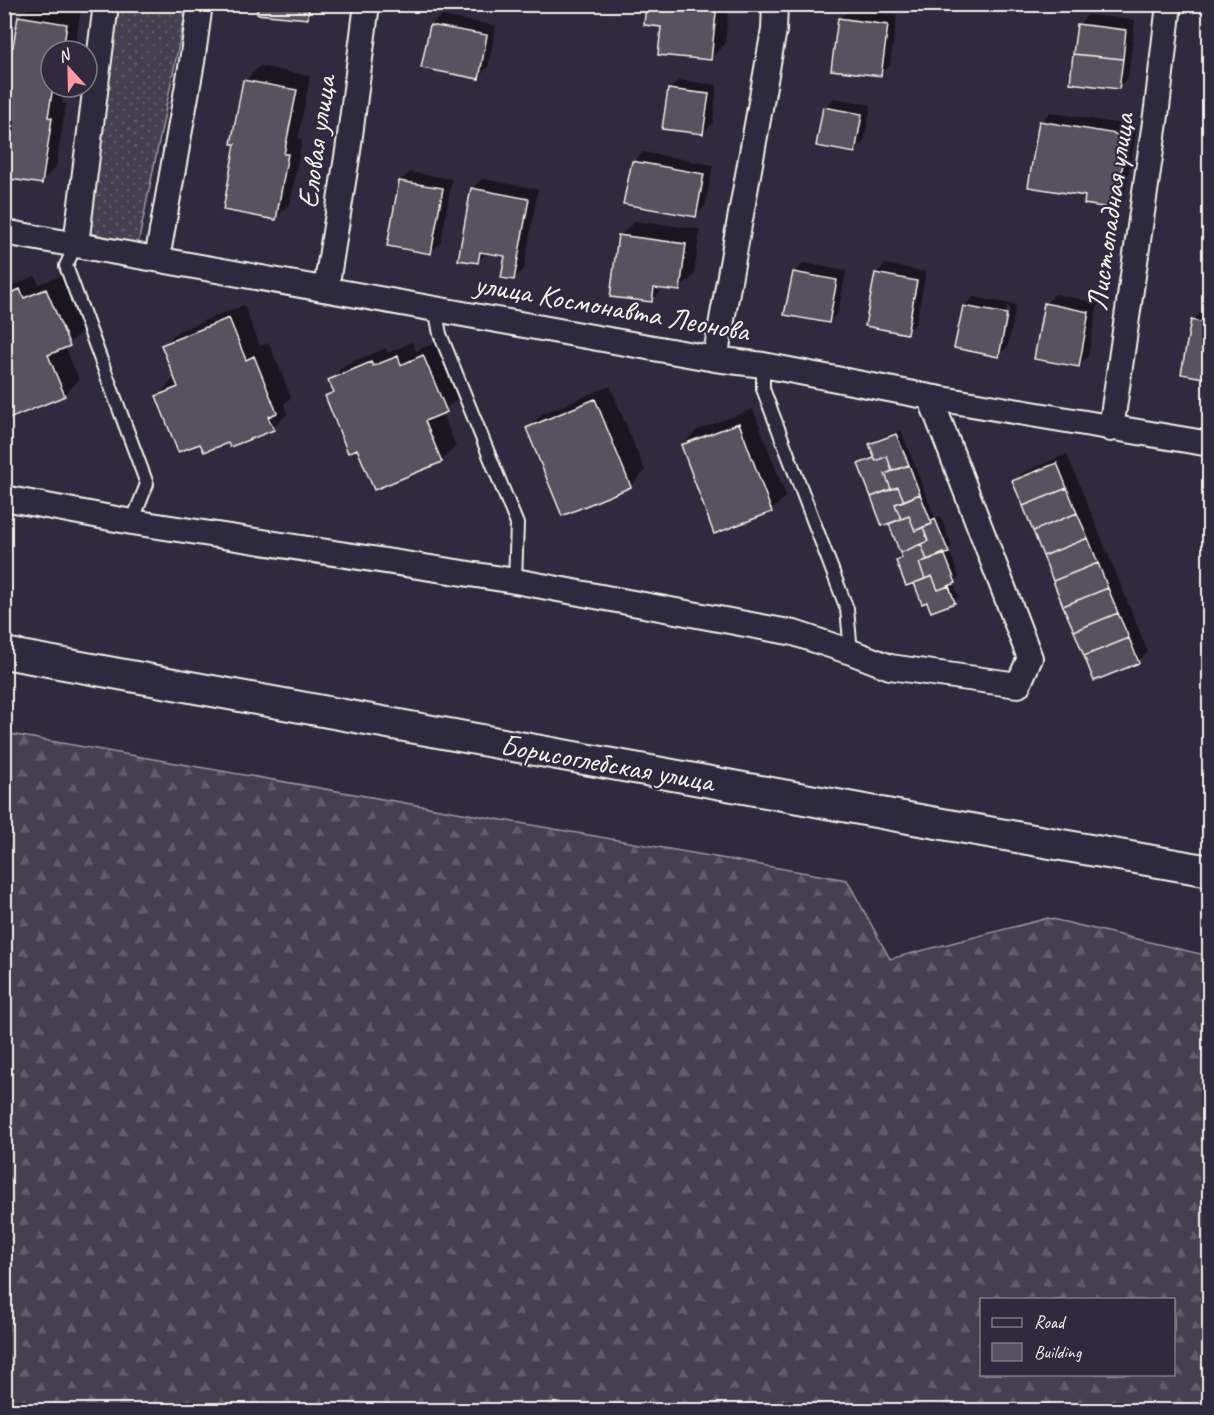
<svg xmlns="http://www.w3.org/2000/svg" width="1214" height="1415" font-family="Caveat,sans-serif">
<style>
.grass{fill:url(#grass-dots);stroke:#9c989c;stroke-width:1.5}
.forest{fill:url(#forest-firs);stroke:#9c989c;stroke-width:1.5;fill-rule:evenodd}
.shadow{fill:#0007;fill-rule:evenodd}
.building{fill:#56525f;stroke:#f4f1e8;stroke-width:1.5}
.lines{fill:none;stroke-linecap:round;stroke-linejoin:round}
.service-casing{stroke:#f4f1e8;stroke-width:16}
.minor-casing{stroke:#f4f1e8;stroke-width:28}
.tertiary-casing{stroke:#f4f1e8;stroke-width:34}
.service{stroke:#2f2a3d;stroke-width:12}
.minor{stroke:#2f2a3d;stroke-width:24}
.tertiary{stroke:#2f2a3d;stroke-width:30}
.labels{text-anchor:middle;stroke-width:4.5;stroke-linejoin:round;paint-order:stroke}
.street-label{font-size:30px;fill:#f4f1e8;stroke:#2f2a3d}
</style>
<defs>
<pattern id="grass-dots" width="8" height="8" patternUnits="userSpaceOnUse" patternTransform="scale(1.5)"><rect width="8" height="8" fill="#454050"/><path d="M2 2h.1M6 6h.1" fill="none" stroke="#605c69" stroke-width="1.8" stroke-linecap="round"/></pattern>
<pattern id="forest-firs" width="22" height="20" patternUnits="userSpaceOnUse" patternTransform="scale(1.5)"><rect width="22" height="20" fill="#454050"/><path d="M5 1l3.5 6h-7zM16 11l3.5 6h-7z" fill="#605c69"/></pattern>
</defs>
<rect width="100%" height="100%" fill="#2f2a3d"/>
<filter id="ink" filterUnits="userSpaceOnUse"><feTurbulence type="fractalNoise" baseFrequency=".0167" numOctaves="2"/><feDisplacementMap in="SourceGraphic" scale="12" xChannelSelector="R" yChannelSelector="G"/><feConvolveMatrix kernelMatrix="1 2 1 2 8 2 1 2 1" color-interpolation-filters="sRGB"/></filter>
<g filter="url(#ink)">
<path class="grass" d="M 118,5 L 187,5 L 138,244 L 85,232 Z"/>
<path class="forest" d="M 4,733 L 847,880 L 890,959 L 1048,918 L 1209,956 L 1209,1410 L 5,1410 ZM 982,1300 L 1174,1300 L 1174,1374 L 982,1374 Z"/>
<path class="shadow" d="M 31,4 L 50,4 L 81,9 L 76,41 L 71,46 L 70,51 L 51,51 L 51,87 L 64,87 L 62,103 L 66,104 L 56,167 L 41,182 L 8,46 L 16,38 L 19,17 Z
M 259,4 L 320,4 L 307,17 Z
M 647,4 L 729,4 L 725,44 L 710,59 L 663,26 Z
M 849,9 L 897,16 L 890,65 L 880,75 L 839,19 Z
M 1088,15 L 1135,20 L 1128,77 L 1119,87 L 1078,25 Z
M 441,16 L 496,26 L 488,67 L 478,77 L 431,25 Z
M 260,66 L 310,76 L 298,139 L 302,140 L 290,204 L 275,218 L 237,143 L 245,81 Z
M 679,80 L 717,85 L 713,123 L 703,133 L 669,90 Z
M 834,98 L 871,105 L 864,142 L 854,152 L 825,108 Z
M 1050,112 L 1137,127 L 1124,198 L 1114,208 L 1087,195 L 1041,122 Z
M 643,152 L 713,165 L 705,206 L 695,216 L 633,162 Z
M 410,172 L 452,179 L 441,242 L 431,252 L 400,181 Z
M 482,179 L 538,189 L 524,269 L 514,279 L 507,255 L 488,252 L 478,262 L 472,189 Z
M 635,221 L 700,229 L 694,275 L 679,289 L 664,288 L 651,301 L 620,235 Z
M 804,263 L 846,271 L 838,312 L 829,322 L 794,273 Z
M 886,264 L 926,272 L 916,323 L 906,333 L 876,274 Z
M 35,276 L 39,284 L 61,276 L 84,330 L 65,346 L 79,380 L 64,395 L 4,419 L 4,283 L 9,282 L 11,286 Z
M 1055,294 L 1098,303 L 1088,356 L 1078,366 L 1045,304 Z
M 974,297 L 1016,305 L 1008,346 L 998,355 L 964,306 ZM 1007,306 L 1010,307 L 1002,346 L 999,346 Z
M 244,305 L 260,346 L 269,343 L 291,397 L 284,404 L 287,414 L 273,428 L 229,441 L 201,442 L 157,396 L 172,381 L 176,380 L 163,346 L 178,331 Z
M 1202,311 L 1210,313 L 1210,378 L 1192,321 Z
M 412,342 L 416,351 L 438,342 L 461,396 L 441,412 L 456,446 L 441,461 L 358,447 L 327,396 L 334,389 L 330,380 L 345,365 L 386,348 L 388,353 Z
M 610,386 L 645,471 L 631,486 L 528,428 L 542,414 Z
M 753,409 L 786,496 L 771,511 L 682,445 L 697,430 Z
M 901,430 L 935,518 L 940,516 L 952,547 L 949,550 L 959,577 L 953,582 L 959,597 L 954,601 L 915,581 L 898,561 L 903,556 L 889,522 L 883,524 L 860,465 L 864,460 L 875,456 L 871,445 L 875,440 Z
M 1067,454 L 1148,652 L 1138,661 L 1014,482 L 1024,472 Z"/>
<path class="building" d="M 258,4 L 309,4 L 308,19 L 257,14 Z
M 646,4 L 717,4 L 711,60 L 658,55 L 661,27 L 644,25 Z
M 18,16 L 67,24 L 63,51 L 51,51 L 51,87 L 53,87 L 48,117 L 52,118 L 42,184 L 4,178 L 4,58 L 6,46 L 13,47 Z
M 838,18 L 888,25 L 881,76 L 831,70 Z
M 1077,24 L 1126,30 L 1123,59 L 1073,54 Z
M 430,25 L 487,35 L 479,79 L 421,68 Z
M 1073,54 L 1123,59 L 1119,89 L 1070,83 Z
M 243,80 L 297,90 L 284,154 L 288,154 L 276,220 L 223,210 L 235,144 L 231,144 Z
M 668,89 L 709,94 L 703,134 L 662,129 Z
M 823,107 L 862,114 L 855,153 L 816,146 Z
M 1039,121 L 1128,136 L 1115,209 L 1084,204 L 1085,196 L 1028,187 Z
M 632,161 L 704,174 L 696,217 L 623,204 Z
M 399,181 L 443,188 L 431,254 L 387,246 Z
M 471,188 L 529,199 L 514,280 L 501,278 L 505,256 L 480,252 L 478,263 L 458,260 Z
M 618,235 L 686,244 L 680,291 L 654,288 L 652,302 L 610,297 Z
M 793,272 L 837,280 L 829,323 L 784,315 Z
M 875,273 L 917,281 L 907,334 L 865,326 Z
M 20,289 L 24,298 L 46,289 L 70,346 L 48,355 L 65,396 L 4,421 L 4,296 Z
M 1044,303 L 1089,312 L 1079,367 L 1034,359 Z
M 963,306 L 1007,314 L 999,357 L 954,348 Z
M 229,318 L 246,360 L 254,356 L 277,413 L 268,417 L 274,430 L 230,447 L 228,443 L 204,452 L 200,444 L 178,452 L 156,396 L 178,387 L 161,345 Z
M 1191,320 L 1210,324 L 1210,379 L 1181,374 Z
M 423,355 L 447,412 L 425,421 L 442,462 L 374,490 L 357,449 L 348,453 L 325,396 L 334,392 L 328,380 L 371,362 L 373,366 L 398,356 L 401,365 Z
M 595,399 L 631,487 L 562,516 L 526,428 Z
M 739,423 L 772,512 L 714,534 L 681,445 Z
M 896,434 L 909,465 L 892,471 L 887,456 L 876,461 L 869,444 Z
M 887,456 L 892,471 L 885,474 L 891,489 L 871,497 L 858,464 L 874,458 L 876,461 Z
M 1057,463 L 1067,488 L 1023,506 L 1012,481 Z
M 909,465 L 920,494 L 904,501 L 898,487 L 891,489 L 885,474 Z
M 898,487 L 904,501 L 895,504 L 901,519 L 882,526 L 871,497 Z
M 1067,488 L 1077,513 L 1033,531 L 1023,506 Z
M 920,494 L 932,524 L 915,531 L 909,516 L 901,519 L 895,504 Z
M 1077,513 L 1088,538 L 1043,556 L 1033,531 Z
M 909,516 L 915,531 L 923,527 L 928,541 L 900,553 L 889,524 Z
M 935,519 L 949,553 L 927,560 L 921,544 L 928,541 L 923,527 L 932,524 L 931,521 Z
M 1088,538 L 1098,563 L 1053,581 L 1043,556 Z
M 921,544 L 927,560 L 919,563 L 925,579 L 906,586 L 896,561 L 902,558 L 900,553 Z
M 944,553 L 956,583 L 938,590 L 932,576 L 925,579 L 919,563 Z
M 1098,563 L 1108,588 L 1063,606 L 1053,581 Z
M 932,576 L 938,590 L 949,586 L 955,603 L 931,612 L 927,602 L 922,604 L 914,583 Z
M 1108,588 L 1118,613 L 1074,631 L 1063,606 Z
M 1118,613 L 1129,638 L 1084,656 L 1074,631 Z
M 1129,638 L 1139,663 L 1094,681 L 1084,656 Z"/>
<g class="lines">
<g class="service-casing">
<path id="service" d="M 76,244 L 66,266 L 147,484 L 132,522
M 435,308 L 440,334 L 517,524 L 515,581
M 763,365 L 763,389 L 847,609 L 851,652"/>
</g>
<g class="minor-casing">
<path id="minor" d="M 4,232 L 715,359 L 763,365 L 930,397 L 1210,444
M 76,244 L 106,4
M 157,259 L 192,62 L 200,4
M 326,289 L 348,151 L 367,4
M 715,359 L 774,30 L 775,4
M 1111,429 L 1157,108 L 1169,4
M 4,498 L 132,522 L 515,581 L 794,633 L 851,652 L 890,667 L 1018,685 L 1030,658 L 930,397"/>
</g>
<g class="tertiary-casing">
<path id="tertiary" d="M 4,653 L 914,819 L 1210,871"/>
</g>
<use href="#service" class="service"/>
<use href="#minor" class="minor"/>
<use href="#tertiary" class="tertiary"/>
</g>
</g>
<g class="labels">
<g class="street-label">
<text transform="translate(316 142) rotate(-82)" y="10">Еловая улица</text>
<text transform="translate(1110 212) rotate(-82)" y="10">Листопадная улица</text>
<text transform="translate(612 307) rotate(10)" y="10">улица Космонавта Леонова</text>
<text transform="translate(607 763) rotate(10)" y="10">Борисоглебская улица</text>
</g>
</g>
<rect width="1214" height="1415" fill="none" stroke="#2f2a3d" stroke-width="24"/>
<rect x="12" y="12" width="1190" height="1391" fill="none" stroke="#f4f1e8" stroke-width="2" filter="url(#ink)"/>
<rect x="980" y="1298" width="195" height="78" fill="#2f2a3d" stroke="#7e7a81" stroke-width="1.5"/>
<rect x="992" y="1318" width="30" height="9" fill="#2f2a3d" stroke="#7e7a81" stroke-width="1.5"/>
<text x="1034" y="1328" font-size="18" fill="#f4f1e8">Road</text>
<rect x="992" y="1343" width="30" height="18" fill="#56525f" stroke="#7e7a81" stroke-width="1.5"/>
<text x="1034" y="1358" font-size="18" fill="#f4f1e8">Building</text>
<g transform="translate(69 69) rotate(338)"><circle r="28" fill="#2f2a3d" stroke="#7e7a81" stroke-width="1.5"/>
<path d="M0-4.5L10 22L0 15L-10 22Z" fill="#ff9aa2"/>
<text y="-9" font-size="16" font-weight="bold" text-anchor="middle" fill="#f4f1e8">N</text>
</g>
</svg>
